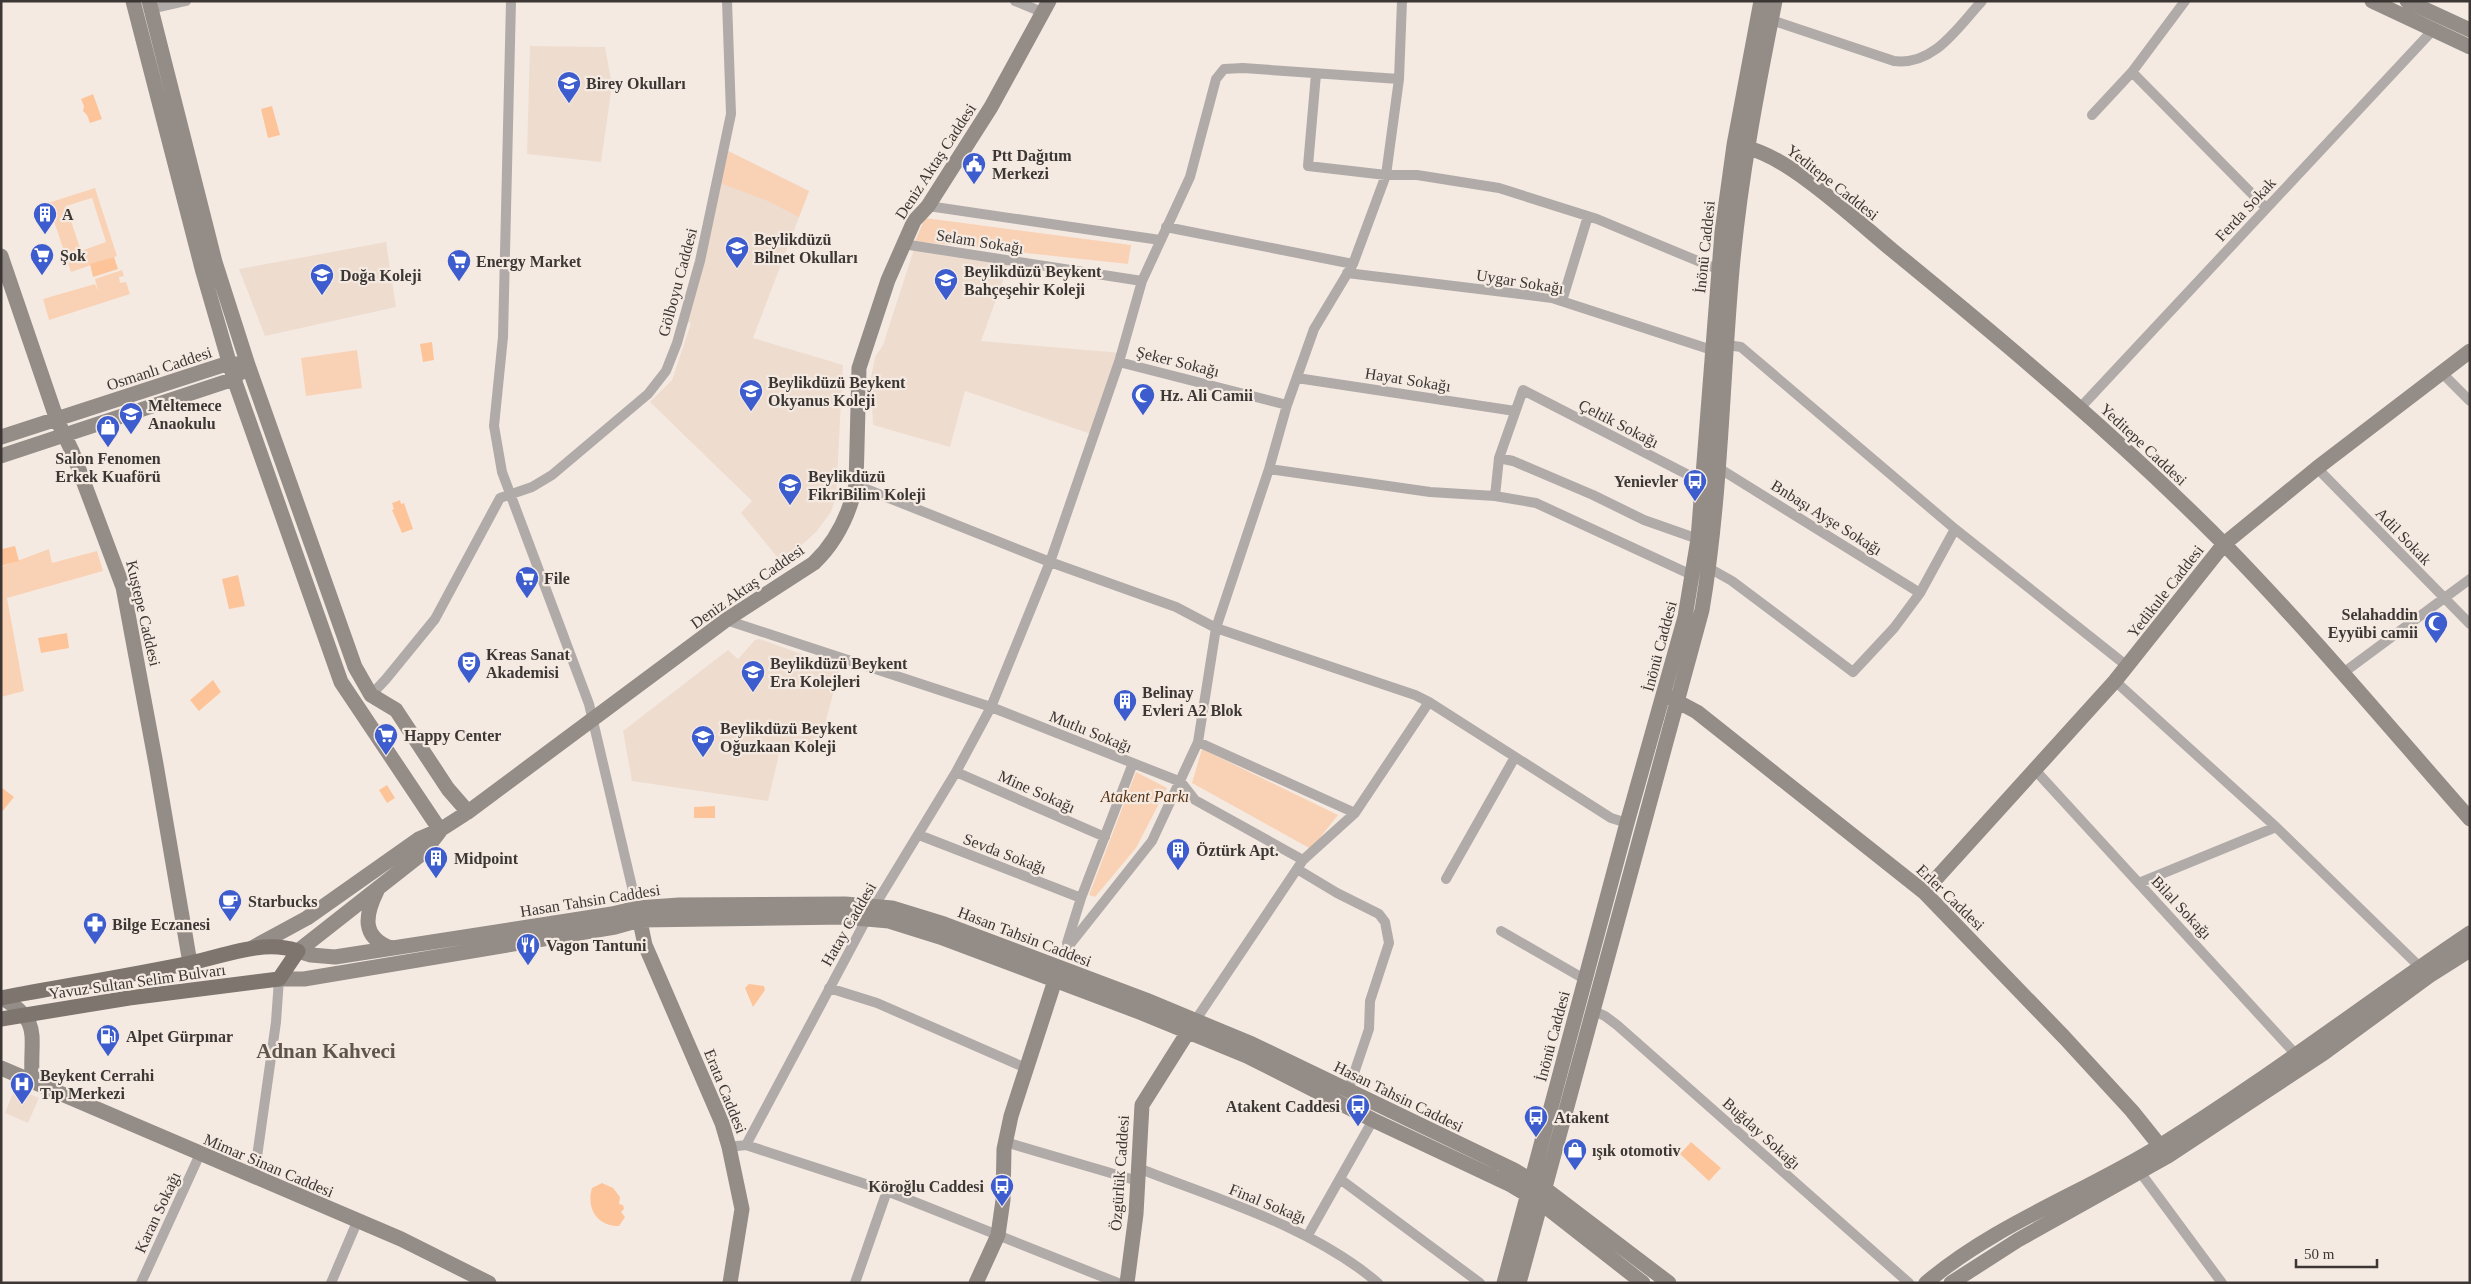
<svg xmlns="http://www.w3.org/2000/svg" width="2471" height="1284" font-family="Georgia,serif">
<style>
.built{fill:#eedccf}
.green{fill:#f9d2b5;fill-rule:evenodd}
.water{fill:#fdc49a}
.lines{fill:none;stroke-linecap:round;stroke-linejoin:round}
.street{stroke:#b0aba8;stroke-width:10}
.secondary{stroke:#938c87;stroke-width:15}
.primary{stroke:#7e756f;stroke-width:15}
.labels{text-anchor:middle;stroke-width:4.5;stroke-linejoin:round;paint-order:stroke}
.poi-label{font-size:16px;font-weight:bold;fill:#3c3734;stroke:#f5eae2;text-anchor:start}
.street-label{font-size:16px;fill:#3c3734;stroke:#f5eae2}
.park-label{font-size:16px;font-style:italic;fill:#553111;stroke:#f5eae2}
.district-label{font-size:21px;font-weight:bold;fill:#5f554e;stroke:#f5eae2}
</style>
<rect width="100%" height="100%" fill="#f5eae2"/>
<path class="built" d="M 530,46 L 605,47 L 612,85 L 601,162 L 527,154 Z
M 724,149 L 809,191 L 753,338 L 843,365 L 836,497 L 831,512 L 816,532 L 782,563 L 741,513 L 752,501 L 650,402 L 672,380 L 691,323 L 683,322 Z
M 386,242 L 396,307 L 265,336 L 239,269 Z
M 915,246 L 1010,261 L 981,341 L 1122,353 L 1094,435 L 965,391 L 950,447 L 873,425 L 871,378 L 875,357 L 883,345 Z
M 760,639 L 840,668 L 817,754 L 781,746 L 768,801 L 632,781 L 623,731 L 728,650 L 738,659 L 755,640 Z
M 15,1088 L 39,1098 L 28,1123 L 5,1113 Z"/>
<path class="green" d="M 724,149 L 809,191 L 799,217 L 768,201 L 717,182 Z
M 95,188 L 117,256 L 71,272 L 48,203 ZM 92,198 L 106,242 L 81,251 L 66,206 Z
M 925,218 L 1131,245 L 1128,264 L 915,241 Z
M 122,270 L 124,276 L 119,277 L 120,283 L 126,282 L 130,294 L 49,320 L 43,299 L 95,284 L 98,291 L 95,279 Z
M 357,350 L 362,388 L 306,396 L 301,358 Z
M 49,549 L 52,563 L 97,551 L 103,571 L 7,598 L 24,691 L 1,697 L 1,567 Z
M 1202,749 L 1338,815 L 1311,849 L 1192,783 Z
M 1136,772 L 1167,788 L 1136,848 L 1095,897 L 1089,895 Z"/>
<path class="water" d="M 93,94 L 102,119 L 90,123 L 87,115 L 83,111 L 84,106 L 81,99 Z
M 272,106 L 280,135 L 268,138 L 261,109 Z
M 114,257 L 118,269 L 93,277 L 90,264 Z
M 432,342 L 434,360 L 423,362 L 420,344 Z
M 400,500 L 401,504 L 404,503 L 413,529 L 402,533 L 392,510 L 394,509 L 392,503 Z
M 15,546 L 19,561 L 1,566 L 2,549 Z
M 238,575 L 245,606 L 229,609 L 222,579 Z
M 67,633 L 69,648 L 41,653 L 38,638 Z
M 213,680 L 221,692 L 199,711 L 190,700 Z
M 387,785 L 395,798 L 387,803 L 379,790 Z
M 1,787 L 14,797 L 1,813 Z
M 715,806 L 715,818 L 694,818 L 694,807 Z
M 749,984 L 764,986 L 765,990 L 753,1007 L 745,988 Z
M 1691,1142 L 1721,1168 L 1709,1181 L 1680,1154 Z
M 602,1183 L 613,1188 L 620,1197 L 619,1204 L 623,1205 L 624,1209 L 621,1212 L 625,1217 L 619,1226 C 597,1226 586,1208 592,1188 Z"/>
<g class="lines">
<path class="street" d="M 511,1 L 503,337 L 494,426 L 502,472 L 589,704 L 637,908
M 1015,1 L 1042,12
M 151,9 L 186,1
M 1771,20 L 1894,61 C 1934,66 1957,28 1982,1
M 2132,72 L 2266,208
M 1316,74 L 1308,166 L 1386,175 L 1417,175 L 1499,188 L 1597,219 L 1717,269 L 1724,270
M 2092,115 L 2132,72 L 2185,1
M 928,206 L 1160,240
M 1166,227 L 1353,264
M 903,244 L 1142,281
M 1347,273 L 1552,298 L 1712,350
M 1562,301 L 1588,216
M 1727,345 L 1741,347 L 1955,529 L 2127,666
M 1119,362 L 1287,405
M 2442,373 L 2470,401
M 1297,378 L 1515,411
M 2080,408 L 2433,30
M 1499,458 L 1513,461 L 1593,495 L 1644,520 L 1698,539
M 1717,467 L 1920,593
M 2317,468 L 2470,624
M 1269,469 L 1430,492 L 1495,496 L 1499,458 L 1523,390 L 1702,482
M 856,485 L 1050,562 L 1176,607 L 1216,628 L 1415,695 L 1429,702 L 1611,818 L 1627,823
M 1495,496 L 1536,503 L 1694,576
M 1709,568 L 1732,581 L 1853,672 L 1894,628 L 1920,593 L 1955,529
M 726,620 L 991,707 L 1181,782
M 2343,673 L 2470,579
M 2115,681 L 2276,827 L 2423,970
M 371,695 L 386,679 L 435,619 L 500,498 L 532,487 L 552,475 L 648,394 L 666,371 L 677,343 L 700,261 L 731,114 L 727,1
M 1198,742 L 1355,813
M 2035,770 L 2300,1059
M 956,772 L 1105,837
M 1181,782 L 1195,800 L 1303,860
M 919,835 L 1081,898
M 1297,869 L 1337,893 L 1379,914 L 1385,922 L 1389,943 L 1370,1001 L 1369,1029 L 1348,1091
M 1446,879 L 1515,757
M 2139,883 L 2276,827
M 1501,931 L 1586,980
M 1067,943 L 1081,898 L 1133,763
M 1064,952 L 1152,841 L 1198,742 L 1216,628 L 1269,469 L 1287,405 L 1314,329 L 1353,264 L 1386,175 L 1399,79 L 1402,1
M 829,988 L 877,1003 L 1026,1068
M 1592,1010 L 1605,1016 L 1617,1025 L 1909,1283
M 1195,1021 L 1303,860 L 1355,813 L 1429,702
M 1005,1142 L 1138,1181
M 746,1145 L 887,1191 L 1118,1283
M 729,1147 L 746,1145 L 866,920 L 956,772 L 991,707 L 1050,562 L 1119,362 L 1142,281 L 1190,177 L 1216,79 L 1224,69 L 1243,68 L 1399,79
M 1138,1168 C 1219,1200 1311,1226 1378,1283
M 2140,1172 L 2222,1283
M 254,1178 L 276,1022 L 279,979
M 1340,1179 L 1480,1283
M 1308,1235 L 1373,1120
M 141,1283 L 200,1154
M 331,1283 L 357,1222
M 855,1283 L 887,1191"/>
<path class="secondary" d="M 133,1 L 203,272 L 234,379 L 341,682 L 440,830
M 149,1 L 215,262 L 248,365 L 355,667 L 371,695 L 396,710 L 448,789 L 468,812
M 2372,1 L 2470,47
M 2407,1 L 2470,30
M 1747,148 C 1788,156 1858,222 1892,250 C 2007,344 2120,439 2224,544 C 2310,632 2389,727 2470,819
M 1,256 L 57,420 L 72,451 L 123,587 L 156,764 L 190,963
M 1,437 L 229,363 L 239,364
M 1,456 L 234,379 L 241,371
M 1669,697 L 1697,712 L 1924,892 L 2064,1037 L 2132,1111 L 2168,1156
M 377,891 C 365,915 361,937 391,948
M 1924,892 L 2115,681 L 2224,544 L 2317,468 L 2470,351
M 638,912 L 645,945 L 722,1123 L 729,1147 L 742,1209 L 730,1283
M 252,948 L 307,918 L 419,839 L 440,830 L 468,812 L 726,620 L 814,563 C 836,542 849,515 856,485 L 859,368 L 888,280 L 914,221 L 928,206 L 991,107 L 1049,1
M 298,951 L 311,955 L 335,957 L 612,914 L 637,908 L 679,905 L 845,904 L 892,908 L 944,924 L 1146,1000 L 1252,1044 L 1514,1170 L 1544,1188 L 1669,1283
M 298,951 L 424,852 L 440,831
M 279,979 L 304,979 L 615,927 L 640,920 L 844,917 L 889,921 L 940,937 L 1142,1013 L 1247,1056 L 1373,1120 L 1511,1185 L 1541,1203 L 1643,1283
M 2,998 C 42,1021 30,1035 32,1075 L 34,1081
M 1,1068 L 401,1239 L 489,1283
M 976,1283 L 998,1235 L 1003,1200 L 1004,1149 L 1011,1116 L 1058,971
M 1127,1283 L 1136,1214 L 1142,1105 L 1193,1024
M 1504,1283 L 1627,823 L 1685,617 L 1698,539 L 1722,232 L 1734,145 L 1761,1
M 1519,1283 L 1702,610 C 1721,498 1722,384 1732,270 C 1740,180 1757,91 1775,1
M 1926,1283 C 1995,1224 2084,1193 2161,1145 C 2267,1079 2366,1003 2470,933
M 1951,1283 L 2018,1240 L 2168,1156 L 2324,1053 L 2429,976 L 2470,950"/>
<path class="primary" d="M 1,998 C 64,986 127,976 190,963 C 225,956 262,939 298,951 L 279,979 L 129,998 L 1,1019"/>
</g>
<defs>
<g id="school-pin" transform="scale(1.25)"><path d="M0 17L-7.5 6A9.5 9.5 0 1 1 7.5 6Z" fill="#3d5cce" stroke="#f5eae2"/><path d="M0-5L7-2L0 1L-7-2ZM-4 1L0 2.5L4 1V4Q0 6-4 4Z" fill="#fff"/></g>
<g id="civic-pin" transform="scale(1.25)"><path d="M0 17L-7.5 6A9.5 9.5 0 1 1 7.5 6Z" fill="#3d5cce" stroke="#f5eae2"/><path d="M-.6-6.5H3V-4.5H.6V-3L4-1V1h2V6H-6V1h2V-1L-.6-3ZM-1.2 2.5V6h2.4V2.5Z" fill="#fff"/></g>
<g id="building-pin" transform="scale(1.25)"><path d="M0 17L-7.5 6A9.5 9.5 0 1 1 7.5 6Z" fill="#3d5cce" stroke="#f5eae2"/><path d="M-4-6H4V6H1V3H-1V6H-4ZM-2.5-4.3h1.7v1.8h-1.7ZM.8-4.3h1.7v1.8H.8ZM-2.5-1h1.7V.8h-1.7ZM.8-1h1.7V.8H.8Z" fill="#fff"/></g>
<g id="supermarket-pin" transform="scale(1.25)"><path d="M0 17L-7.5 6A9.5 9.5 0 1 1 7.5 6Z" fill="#3d5cce" stroke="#f5eae2"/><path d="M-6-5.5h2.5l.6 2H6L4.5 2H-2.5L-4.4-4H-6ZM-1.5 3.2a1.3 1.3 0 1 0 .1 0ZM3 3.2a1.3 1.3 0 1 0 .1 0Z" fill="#fff"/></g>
<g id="mosque-pin" transform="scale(1.25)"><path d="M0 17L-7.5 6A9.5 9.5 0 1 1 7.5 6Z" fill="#3d5cce" stroke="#f5eae2"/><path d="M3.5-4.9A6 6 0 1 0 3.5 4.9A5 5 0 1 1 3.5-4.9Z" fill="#fff"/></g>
<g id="shop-pin" transform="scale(1.25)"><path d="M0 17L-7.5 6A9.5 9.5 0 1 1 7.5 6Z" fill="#3d5cce" stroke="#f5eae2"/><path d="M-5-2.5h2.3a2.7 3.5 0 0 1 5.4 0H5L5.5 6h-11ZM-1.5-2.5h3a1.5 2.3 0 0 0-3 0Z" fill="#fff"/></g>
<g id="bus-pin" transform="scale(1.25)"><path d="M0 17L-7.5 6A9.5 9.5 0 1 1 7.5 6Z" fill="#3d5cce" stroke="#f5eae2"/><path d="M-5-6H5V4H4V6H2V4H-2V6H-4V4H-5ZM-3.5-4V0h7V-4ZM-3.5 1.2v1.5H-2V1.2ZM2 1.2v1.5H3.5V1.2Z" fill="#fff"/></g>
<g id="theatre-pin" transform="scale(1.25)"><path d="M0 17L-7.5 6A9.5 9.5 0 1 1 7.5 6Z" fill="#3d5cce" stroke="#f5eae2"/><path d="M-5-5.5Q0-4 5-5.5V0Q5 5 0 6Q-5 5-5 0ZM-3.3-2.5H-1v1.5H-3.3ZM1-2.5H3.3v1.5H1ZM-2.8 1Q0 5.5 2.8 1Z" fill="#fff"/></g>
<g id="cafe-pin" transform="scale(1.25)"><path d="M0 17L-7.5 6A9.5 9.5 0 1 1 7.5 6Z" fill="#3d5cce" stroke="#f5eae2"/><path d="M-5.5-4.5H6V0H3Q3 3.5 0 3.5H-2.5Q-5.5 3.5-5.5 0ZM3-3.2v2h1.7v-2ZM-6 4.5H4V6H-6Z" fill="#fff"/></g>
<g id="pharmacy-pin" transform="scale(1.25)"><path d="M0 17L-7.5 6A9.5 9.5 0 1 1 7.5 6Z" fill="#3d5cce" stroke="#f5eae2"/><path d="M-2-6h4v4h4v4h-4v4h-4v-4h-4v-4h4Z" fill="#fff"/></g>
<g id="restaurant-pin" transform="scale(1.25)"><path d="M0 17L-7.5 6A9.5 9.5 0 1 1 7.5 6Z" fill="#3d5cce" stroke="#f5eae2"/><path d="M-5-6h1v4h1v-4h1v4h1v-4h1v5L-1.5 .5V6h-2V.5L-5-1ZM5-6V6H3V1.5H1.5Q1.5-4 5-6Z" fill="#fff"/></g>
<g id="fuel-pin" transform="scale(1.25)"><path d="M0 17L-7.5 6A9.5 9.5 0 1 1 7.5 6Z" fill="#3d5cce" stroke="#f5eae2"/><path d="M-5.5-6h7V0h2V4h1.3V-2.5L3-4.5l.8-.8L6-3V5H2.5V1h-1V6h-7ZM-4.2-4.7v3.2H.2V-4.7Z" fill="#fff"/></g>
<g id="hospital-pin" transform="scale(1.25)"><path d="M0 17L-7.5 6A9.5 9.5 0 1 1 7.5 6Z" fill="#3d5cce" stroke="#f5eae2"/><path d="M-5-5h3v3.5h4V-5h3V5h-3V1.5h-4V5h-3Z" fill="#fff"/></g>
</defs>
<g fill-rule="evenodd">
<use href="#school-pin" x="569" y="83"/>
<use href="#civic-pin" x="974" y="164"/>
<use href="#building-pin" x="45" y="214"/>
<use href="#school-pin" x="737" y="248"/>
<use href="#supermarket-pin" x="42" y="255"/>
<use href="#supermarket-pin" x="459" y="261"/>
<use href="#school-pin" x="322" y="275"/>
<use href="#school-pin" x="946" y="280"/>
<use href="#school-pin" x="751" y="391"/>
<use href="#mosque-pin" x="1143" y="395"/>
<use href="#school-pin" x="131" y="414"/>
<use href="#shop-pin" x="108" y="427"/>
<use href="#bus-pin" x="1695" y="481"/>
<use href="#school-pin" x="790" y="485"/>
<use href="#supermarket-pin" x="527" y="578"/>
<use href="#mosque-pin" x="2436" y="623"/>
<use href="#theatre-pin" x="469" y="663"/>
<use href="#school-pin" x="753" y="672"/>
<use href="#building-pin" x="1125" y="701"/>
<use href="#supermarket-pin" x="386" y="735"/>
<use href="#school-pin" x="703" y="737"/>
<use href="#building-pin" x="1178" y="850"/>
<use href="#building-pin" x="436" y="858"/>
<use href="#cafe-pin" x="230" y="901"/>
<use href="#pharmacy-pin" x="95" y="924"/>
<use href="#restaurant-pin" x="528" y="945"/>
<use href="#fuel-pin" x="108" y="1036"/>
<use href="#hospital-pin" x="22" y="1084"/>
<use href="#bus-pin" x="1358" y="1106"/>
<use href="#bus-pin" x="1536" y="1117"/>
<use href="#shop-pin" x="1575" y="1150"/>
<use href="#bus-pin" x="1002" y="1186"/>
</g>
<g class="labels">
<g class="poi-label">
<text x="586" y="89">Birey Okulları</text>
<text x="992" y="161">Ptt Dağıtım<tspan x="992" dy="18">Merkezi</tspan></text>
<text x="62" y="220">A</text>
<text x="754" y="245">Beylikdüzü<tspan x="754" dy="18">Bilnet Okulları</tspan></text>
<text x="60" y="261">Şok</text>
<text x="476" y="267">Energy Market</text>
<text x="964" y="277">Beylikdüzü Beykent<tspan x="964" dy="18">Bahçeşehir Koleji</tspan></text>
<text x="340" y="281">Doğa Koleji</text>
<text x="768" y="388">Beylikdüzü Beykent<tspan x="768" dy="18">Okyanus Koleji</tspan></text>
<text x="1160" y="401">Hz. Ali Camii</text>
<text x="148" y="411">Meltemece<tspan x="148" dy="18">Anaokulu</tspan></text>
<text x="108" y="464" text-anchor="middle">Salon Fenomen<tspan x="108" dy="18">Erkek Kuaförü</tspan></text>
<text x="808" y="482">Beylikdüzü<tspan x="808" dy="18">FikriBilim Koleji</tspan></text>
<text x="1678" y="487" text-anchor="end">Yenievler</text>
<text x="544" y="584">File</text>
<text x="2418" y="620" text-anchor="end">Selahaddin<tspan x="2418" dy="18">Eyyübi camii</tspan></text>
<text x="486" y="660">Kreas Sanat<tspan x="486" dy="18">Akademisi</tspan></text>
<text x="770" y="669">Beylikdüzü Beykent<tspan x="770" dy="18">Era Kolejleri</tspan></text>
<text x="1142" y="698">Belinay<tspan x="1142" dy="18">Evleri A2 Blok</tspan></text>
<text x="720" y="734">Beylikdüzü Beykent<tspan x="720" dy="18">Oğuzkaan Koleji</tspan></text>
<text x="404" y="741">Happy Center</text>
<text x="1196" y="856">Öztürk Apt.</text>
<text x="454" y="864">Midpoint</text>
<text x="248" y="907">Starbucks</text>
<text x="112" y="930">Bilge Eczanesi</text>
<text x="546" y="951">Vagon Tantuni</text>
<text x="126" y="1042">Alpet Gürpınar</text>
<text x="40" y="1081">Beykent Cerrahi<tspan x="40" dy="18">Tıp Merkezi</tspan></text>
<text x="1340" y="1112" text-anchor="end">Atakent Caddesi</text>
<text x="1554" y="1123">Atakent</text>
<text x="1592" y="1156">ışık otomotiv</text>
<text x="984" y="1192" text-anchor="end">Köroğlu Caddesi</text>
</g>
<g class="street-label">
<text transform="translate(935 161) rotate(-57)" y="6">Deniz Aktaş Caddesi</text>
<text transform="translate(1833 182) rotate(38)" y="6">Yeditepe Caddesi</text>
<text transform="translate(2245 209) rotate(-47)" y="6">Ferda Sokak</text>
<text transform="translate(980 241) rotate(9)" y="6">Selam Sokağı</text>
<text transform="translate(1704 247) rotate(-84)" y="6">İnönü Caddesi</text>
<text transform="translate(1520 281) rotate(9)" y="6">Uygar Sokağı</text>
<text transform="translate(677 282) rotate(-75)" y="6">Gölboyu Caddesi</text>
<text transform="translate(1178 361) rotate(14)" y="6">Şeker Sokağı</text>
<text transform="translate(159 368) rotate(-18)" y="6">Osmanlı Caddesi</text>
<text transform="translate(1408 379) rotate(9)" y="6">Hayat Sokağı</text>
<text transform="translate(1619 423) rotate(27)" y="6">Çeltik Sokağı</text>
<text transform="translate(2144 444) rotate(43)" y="6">Yeditepe Caddesi</text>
<text transform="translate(1827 517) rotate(32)" y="6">Bnbaşı Ayşe Sokağı</text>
<text transform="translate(2404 536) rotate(46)" y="6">Adil Sokak</text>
<text transform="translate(747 586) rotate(-35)" y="6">Deniz Aktaş Caddesi</text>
<text transform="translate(2165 591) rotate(-52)" y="6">Yedikule Caddesi</text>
<text transform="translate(144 613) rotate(77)" y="6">Kuştepe Caddesi</text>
<text transform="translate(1659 646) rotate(-75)" y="6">İnönü Caddesi</text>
<text transform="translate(1091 731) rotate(22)" y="6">Mutlu Sokağı</text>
<text transform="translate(1037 791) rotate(24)" y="6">Mine Sokağı</text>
<text transform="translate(1005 853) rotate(21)" y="6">Sevda Sokağı</text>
<text transform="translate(1951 897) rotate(44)" y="6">Erler Caddesi</text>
<text transform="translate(590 900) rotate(-9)" y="6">Hasan Tahsin Caddesi</text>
<text transform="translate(2182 907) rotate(47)" y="6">Bilal Sokağı</text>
<text transform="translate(848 924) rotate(-60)" y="6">Hatay Caddesi</text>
<text transform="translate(1025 936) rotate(21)" y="6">Hasan Tahsin Caddesi</text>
<text transform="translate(137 981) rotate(-8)" y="6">Yavuz Sultan Selim Bulvarı</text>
<text transform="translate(1552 1036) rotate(-75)" y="6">İnönü Caddesi</text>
<text transform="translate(726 1091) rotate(68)" y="6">Erata Caddesi</text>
<text transform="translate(1399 1096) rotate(26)" y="6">Hasan Tahsin Caddesi</text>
<text transform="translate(1762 1133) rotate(42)" y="6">Buğday Sokağı</text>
<text transform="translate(269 1165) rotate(23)" y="6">Mimar Sinan Caddesi</text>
<text transform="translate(1119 1173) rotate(-86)" y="6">Özgürlük Caddesi</text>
<text transform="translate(1268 1203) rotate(22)" y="6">Final Sokağı</text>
<text transform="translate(157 1212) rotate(-65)" y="6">Karan Sokağı</text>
</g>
<g class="park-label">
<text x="1145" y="802">Atakent Parkı</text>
</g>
<g class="district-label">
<text x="326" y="1058">Adnan Kahveci</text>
</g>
</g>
<rect width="2471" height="1284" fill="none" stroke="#3c3734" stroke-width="5"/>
<path d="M2296 1259v8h81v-8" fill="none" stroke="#3c3734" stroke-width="2.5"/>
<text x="2304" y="1259" font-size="15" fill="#3c3734" stroke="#f5eae2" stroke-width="4" paint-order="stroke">50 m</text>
</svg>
